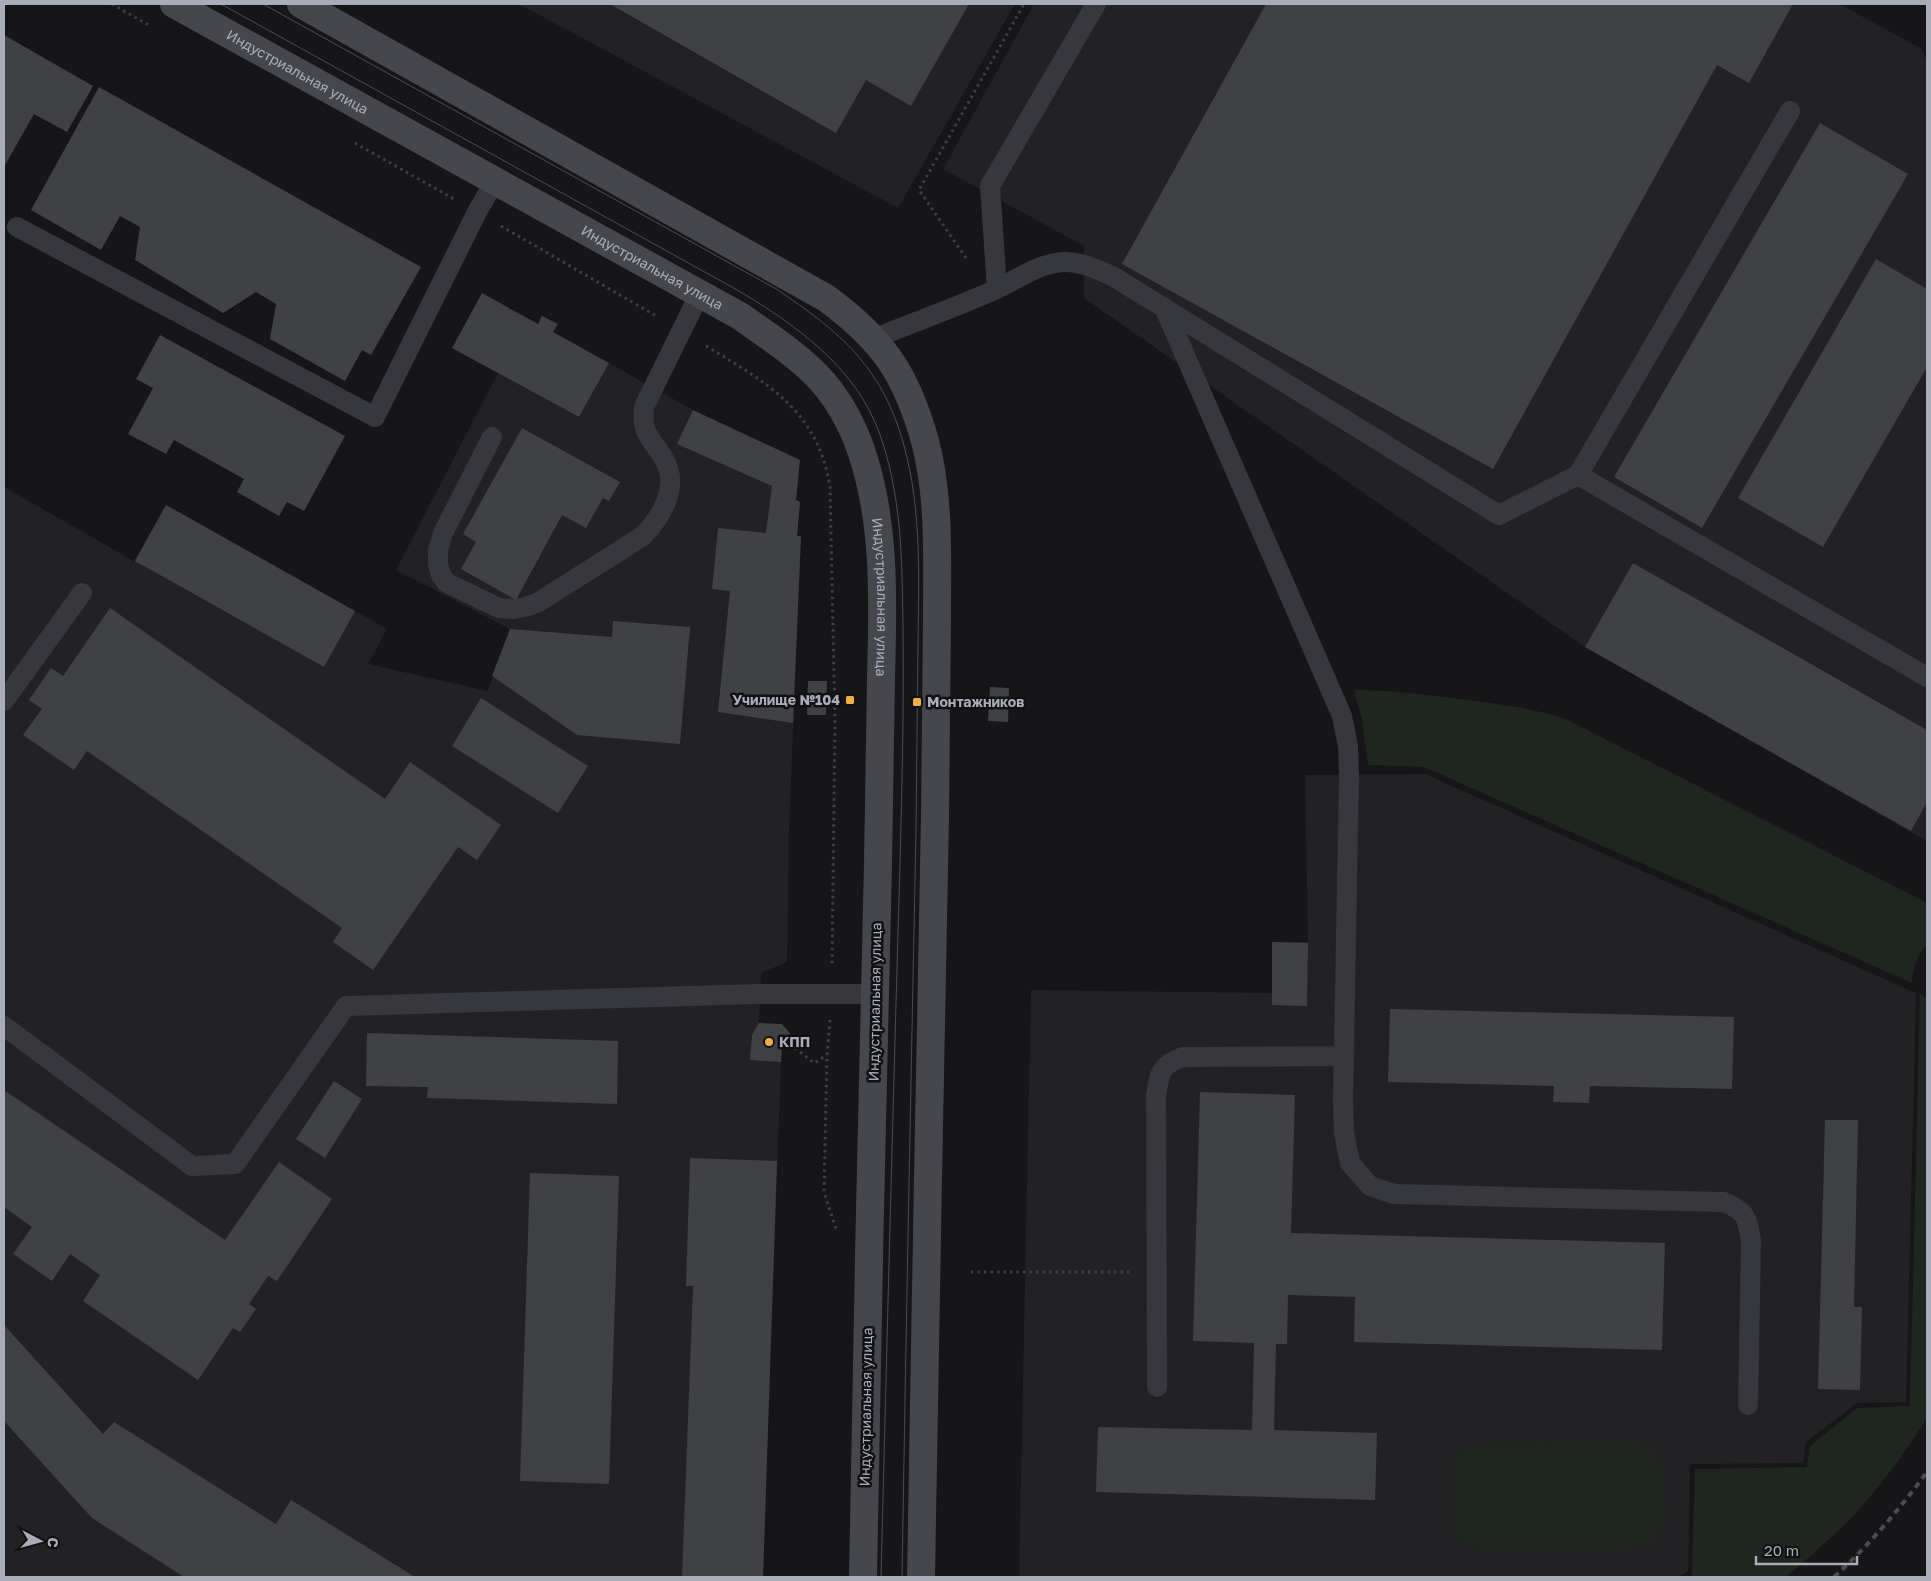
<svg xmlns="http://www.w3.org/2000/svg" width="1931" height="1581" font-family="'Golos Text',sans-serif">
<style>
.built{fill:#222225}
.green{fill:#1e261f}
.building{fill:#404145}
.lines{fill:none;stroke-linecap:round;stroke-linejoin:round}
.path{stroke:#3d3f44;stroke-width:3;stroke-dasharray:2.5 4;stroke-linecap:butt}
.service{stroke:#37383d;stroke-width:20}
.secondary{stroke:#45474d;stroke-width:28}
.tram{stroke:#4a4c52;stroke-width:1}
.rail{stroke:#4a4c52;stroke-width:4;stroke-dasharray:6 5;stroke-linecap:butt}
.poi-dot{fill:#f6af30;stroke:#111113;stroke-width:2}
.labels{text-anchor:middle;stroke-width:5;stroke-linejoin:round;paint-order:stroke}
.street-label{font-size:14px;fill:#a8adb9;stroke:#111113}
.poi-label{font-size:14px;font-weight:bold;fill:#a8adb9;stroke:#111113;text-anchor:start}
</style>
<rect width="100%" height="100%" fill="#161618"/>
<path class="built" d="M 519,4 L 1015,4 L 898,208 Z
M 1034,4 L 1839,4 L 1922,49 L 1927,63 L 1927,841 L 1585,647 L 1084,298 L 1084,246 L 943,169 Z
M 609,363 L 693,410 L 796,500 L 800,502 L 797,536 L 801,536 L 789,828 L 787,962 L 761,973 L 759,1023 L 782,1024 L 793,1037 L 782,1046 L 781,1062 L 763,1577 L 4,1577 L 4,487 L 134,561 L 166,505 L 387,629 L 368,664 L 488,691 L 510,629 L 396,570 L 498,373 L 579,417 Z
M 1425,774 L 1916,993 L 1906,1402 L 1857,1403 L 1806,1442 L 1803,1463 L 1690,1464 L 1688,1571 L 1679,1577 L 1019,1577 L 1031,990 L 1272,993 L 1272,942 L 1308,942 L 1305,775 Z"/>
<path class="green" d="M 1354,690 C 1389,690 1423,694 1458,699 C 1494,703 1530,708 1564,718 L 1927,903 L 1927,946 C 1916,954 1913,970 1912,983 L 1424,767 L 1368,765 L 1362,720 Z
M 1920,994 L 1927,998 L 1927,1418 C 1908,1448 1887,1477 1864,1504 C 1840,1531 1813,1554 1786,1577 L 1689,1577 L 1692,1575 L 1695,1469 L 1807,1467 L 1810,1446 L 1857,1408 L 1910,1406 Z
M 1624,1442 C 1635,1442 1648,1443 1657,1452 C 1664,1459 1666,1513 1664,1524 C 1664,1527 1661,1532 1659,1535 C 1653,1545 1640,1547 1629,1549 L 1489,1550 L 1476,1549 L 1466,1545 L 1458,1538 L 1452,1527 L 1452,1466 L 1458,1454 L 1469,1447 L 1481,1444 Z"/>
<path class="building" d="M 610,4 L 969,4 L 911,106 L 866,80 L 836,133 Z
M 1266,4 L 1793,4 L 1749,83 L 1717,65 L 1493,469 L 1122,264 Z
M 4,35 L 93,86 L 67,132 L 34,114 L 4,167 Z
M 99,87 L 421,267 L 371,355 L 362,350 L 345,381 L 270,339 L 276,304 L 256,292 L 223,313 L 135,260 L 140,227 L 120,216 L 101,250 L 31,210 Z
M 1820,123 L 1908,174 L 1702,528 L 1614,477 Z
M 1876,259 L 1927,289 L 1927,367 L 1823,547 L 1738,498 Z
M 482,293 L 538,324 L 542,316 L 558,324 L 553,332 L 609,363 L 579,417 L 452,348 Z
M 160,335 L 345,436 L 304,511 L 287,502 L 279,516 L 237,492 L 244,479 L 174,440 L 166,454 L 128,434 L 153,388 L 136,379 Z
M 693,410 L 800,460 L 796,500 L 800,502 L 797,536 L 801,536 L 793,723 L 718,712 L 730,591 L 712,589 L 718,528 L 766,533 L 772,486 L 677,444 Z
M 522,428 L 620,482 L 609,501 L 603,498 L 586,528 L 562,515 L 516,600 L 461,569 L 476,542 L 463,534 Z
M 166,505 L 355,611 L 324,667 L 135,561 Z
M 1633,563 L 1927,730 L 1927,802 L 1911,831 L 1585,647 Z
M 110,608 L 385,799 L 410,762 L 501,825 L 477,860 L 458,847 L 373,970 L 333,942 L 342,928 L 87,751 L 74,770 L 23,735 L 42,709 L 29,700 L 51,668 L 63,676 Z
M 613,621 L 690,627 L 680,744 L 577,735 L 492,676 L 510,629 L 612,637 Z
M 808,681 L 827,681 L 826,715 L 807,715 Z
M 990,687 L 1009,688 L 1008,722 L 988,721 Z
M 481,698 L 588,766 L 558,813 L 452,746 Z
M 1272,942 L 1308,943 L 1307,1006 L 1272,1005 Z
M 1390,1009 L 1734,1017 L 1732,1089 L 1590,1086 L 1589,1103 L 1553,1102 L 1554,1086 L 1388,1082 Z
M 759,1023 L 782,1024 L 793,1037 L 782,1046 L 781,1062 L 750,1060 L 752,1035 Z
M 367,1033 L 618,1041 L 617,1104 L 427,1098 L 428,1087 L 366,1086 Z
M 334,1081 L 362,1099 L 325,1158 L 296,1139 Z
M 4,1090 L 225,1240 L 279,1162 L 332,1199 L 277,1281 L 268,1276 L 249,1304 L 256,1309 L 240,1332 L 233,1328 L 198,1380 L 83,1301 L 100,1275 L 70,1254 L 52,1281 L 13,1254 L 32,1227 L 4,1207 Z
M 1200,1092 L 1295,1095 L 1291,1233 L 1665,1243 L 1662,1350 L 1354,1342 L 1355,1297 L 1288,1295 L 1287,1344 L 1276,1344 L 1274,1430 L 1377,1433 L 1375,1500 L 1096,1492 L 1098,1427 L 1252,1430 L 1254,1343 L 1193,1341 Z
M 1825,1120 L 1858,1120 L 1854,1307 L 1862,1307 L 1860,1390 L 1818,1389 Z
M 690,1158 L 777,1161 L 763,1577 L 682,1577 L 693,1286 L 686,1286 Z
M 530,1173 L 619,1176 L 609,1484 L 520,1481 Z
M 4,1325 L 103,1434 L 114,1422 L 276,1524 L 291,1500 L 415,1577 L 184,1577 L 92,1518 L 4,1421 Z"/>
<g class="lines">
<path class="path" d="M 112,4 L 150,26
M 355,143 L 454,199
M 501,226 L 658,317
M 966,258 L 919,190 L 1024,4
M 706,346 C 767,383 818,410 830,487 L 835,721 L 832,966
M 830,1020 L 827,1055 L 824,1192 L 837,1232
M 795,1048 L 814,1063 L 827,1055
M 971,1272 L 1129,1272"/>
<path class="service" d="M 17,227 L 375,417 L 477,212 L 495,181
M 997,289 L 990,186 L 1096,4
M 1164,307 L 1342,716 L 1348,746 L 1349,775 L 1343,1101 L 1344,1133 L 1350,1163 L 1370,1186 L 1394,1194 L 1724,1202 C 1747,1212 1747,1218 1751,1241 L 1748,1405
M 873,339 C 914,322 957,307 997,289 C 1016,280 1035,266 1056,263 C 1077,259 1096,269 1114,277 L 1499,515 L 1578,475 L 1927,677
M 492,437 L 443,533 L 438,550 L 438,564 L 441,575 L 447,583 L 499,608 L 513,609 L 525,607 L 537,603 L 643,536 C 662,516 680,486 664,459 C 651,437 641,435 644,407 L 699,295
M 1578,475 L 1790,111
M 4,701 L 82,593
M 4,1026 L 192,1166 L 235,1164 L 346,1006 L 760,994 L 875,994
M 1157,1387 L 1156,1096 C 1159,1074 1160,1065 1183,1057 L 1343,1056"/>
<g class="secondary">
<path id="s1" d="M 174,4 L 740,316 C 798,357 836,379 861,450 C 886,523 883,602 881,679 C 880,740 879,802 878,864 C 872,1102 867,1339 863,1577"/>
<path d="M 301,4 L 826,298 C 882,339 906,373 925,441 C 940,498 937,560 937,618 C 936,684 936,751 935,817 C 930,1070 925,1324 921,1577"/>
</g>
<path class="tram" d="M 221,4 L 739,291 C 796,325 855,367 879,432 C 902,495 902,561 903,627 C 904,706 902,785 900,864 C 893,1102 887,1340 881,1577
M 263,4 L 778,290 C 835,329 876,361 899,429 C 922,498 919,571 918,642 C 917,705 917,768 916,831 C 911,1080 906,1328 902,1577"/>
<path class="rail" d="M 1834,1577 C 1869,1545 1899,1510 1927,1472"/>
</g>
<g class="poi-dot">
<rect x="845" y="695" width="10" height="10" rx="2.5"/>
<rect x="912" y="697" width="10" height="10" rx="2.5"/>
<circle cx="769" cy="1042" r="5"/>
</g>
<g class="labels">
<g class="street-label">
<text dy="5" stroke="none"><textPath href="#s1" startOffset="141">Индустриальная улица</textPath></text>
<text dy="5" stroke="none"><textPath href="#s1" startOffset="546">Индустриальная улица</textPath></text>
<text dy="5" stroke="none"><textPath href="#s1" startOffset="980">Индустриальная улица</textPath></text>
<text transform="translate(875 1002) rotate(-89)" y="5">Индустриальная улица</text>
<text transform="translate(866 1407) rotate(-89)" y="5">Индустриальная улица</text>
</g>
<g class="poi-label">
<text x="840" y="705" text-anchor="end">Училище №104</text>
<text x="927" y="707">Монтажников</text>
<text x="779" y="1047">КПП</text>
</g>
</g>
<rect width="1931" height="1581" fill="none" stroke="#a8adb9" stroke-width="10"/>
<g transform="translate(40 1541) rotate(96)" stroke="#111113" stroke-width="4" paint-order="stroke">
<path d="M0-4L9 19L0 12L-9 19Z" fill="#a8adb9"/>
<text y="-8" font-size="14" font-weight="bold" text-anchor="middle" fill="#a8adb9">С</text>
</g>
<path d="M1756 1556v8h101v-8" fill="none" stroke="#a8adb9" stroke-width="2.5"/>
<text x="1764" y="1556" font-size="15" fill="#a8adb9" stroke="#111113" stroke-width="4" paint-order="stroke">20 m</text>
</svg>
